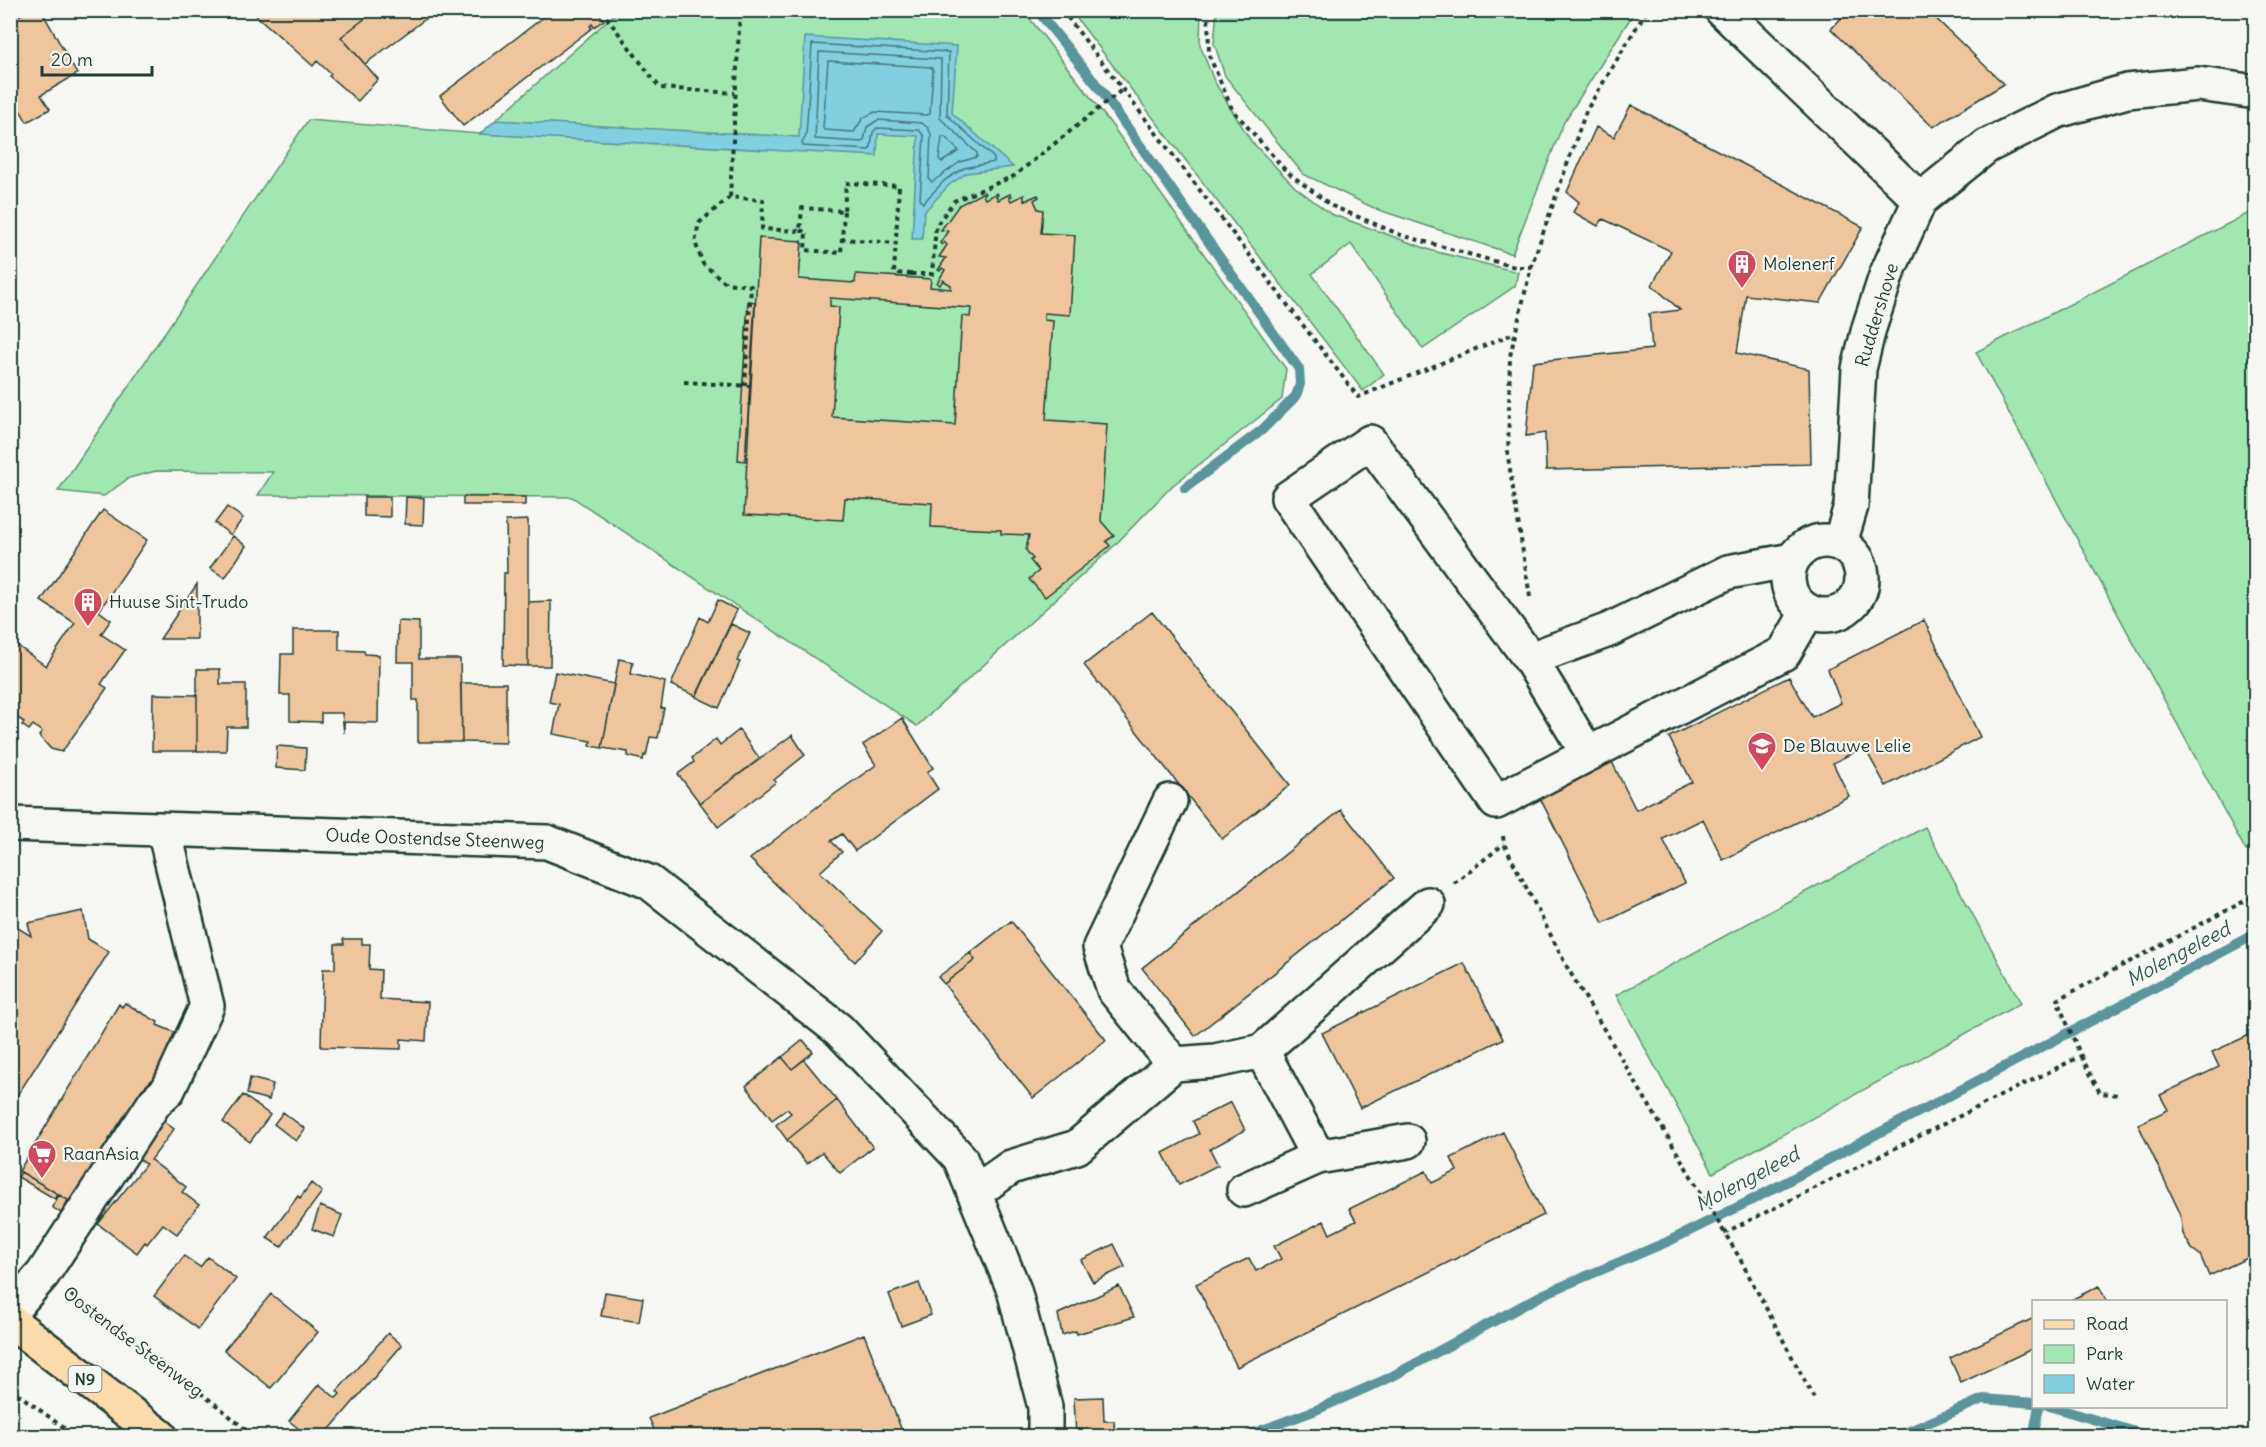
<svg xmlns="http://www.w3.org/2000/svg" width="2266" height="1447" font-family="Delius,sans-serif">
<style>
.green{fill:#a2e6b1;stroke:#609272;stroke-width:1.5}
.water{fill:#82cfe1;stroke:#5a959c;stroke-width:1.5}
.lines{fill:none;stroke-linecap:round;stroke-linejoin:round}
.shore{stroke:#477779;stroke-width:1.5}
.stream{stroke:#5a959c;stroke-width:10}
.building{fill:#eec59d;stroke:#1f3d34;stroke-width:1.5;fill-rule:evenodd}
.minor-casing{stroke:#1f3d34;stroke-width:38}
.major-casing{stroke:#1f3d34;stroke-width:38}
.path{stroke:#1f3d34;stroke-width:4;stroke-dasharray:4.5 4.5;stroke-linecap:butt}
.minor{stroke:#f6f6f2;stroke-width:33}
.major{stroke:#fedbac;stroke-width:33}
.labels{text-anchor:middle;stroke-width:4.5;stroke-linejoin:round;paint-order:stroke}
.shield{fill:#f6f6f2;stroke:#60746d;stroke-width:1.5}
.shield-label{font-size:16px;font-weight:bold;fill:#1f3d34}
.poi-label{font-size:18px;fill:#1f3d34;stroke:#f6f6f2;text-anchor:start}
.street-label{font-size:18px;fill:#1f3d34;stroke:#f6f6f2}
.water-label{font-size:20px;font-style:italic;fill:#335a57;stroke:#f6f6f2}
</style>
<rect width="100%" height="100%" fill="#f6f6f2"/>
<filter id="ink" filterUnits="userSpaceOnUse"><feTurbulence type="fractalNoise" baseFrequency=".0167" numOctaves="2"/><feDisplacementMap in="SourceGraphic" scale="12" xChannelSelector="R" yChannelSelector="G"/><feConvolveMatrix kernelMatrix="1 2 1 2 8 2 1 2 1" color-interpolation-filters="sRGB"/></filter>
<g filter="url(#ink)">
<path class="green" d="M 1217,10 L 1635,10 L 1635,11 L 1564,122 L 1512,254 L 1376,209 L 1303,174 L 1225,76 L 1214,43 Z
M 618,11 L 1024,11 L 1111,124 L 1286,369 L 1282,399 L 1172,486 L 1114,546 L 917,726 L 572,497 L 258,495 L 273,472 L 156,471 L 129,478 L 104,496 L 58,491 L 308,120 L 480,134 Z
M 1071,11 L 1201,11 L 1200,45 L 1214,81 L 1251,141 L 1295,187 L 1331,214 L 1433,251 L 1518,272 L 1515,286 L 1423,349 L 1351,244 L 1312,274 L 1384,374 L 1363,391 Z
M 2255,210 L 2256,846 L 2246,851 L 1976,352 Z
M 1925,827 L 2021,1003 L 1713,1173 L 1616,995 Z"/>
<path class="water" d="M 805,37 L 957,46 L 952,113 L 1013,167 L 967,173 L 949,185 L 924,212 L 922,239 L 912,239 L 918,136 L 878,134 L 877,156 L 480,134 L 496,120 L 799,137 Z"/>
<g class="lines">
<path class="shore" d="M 812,44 L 949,52 L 947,115 L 994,158 L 994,162 L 964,168 L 945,180 L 923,203 L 920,199 L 924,136 L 919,130 L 877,128 L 873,132 L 871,147 L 869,150 L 803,146 L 802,143 L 806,136 Z
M 819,52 L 941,59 L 940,118 L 977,153 L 977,157 L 960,162 L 932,182 L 929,179 L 931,134 L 928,128 L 922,123 L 878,120 L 867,127 L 864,140 L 862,142 L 815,139 Z
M 828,61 L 931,67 L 933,70 L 930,114 L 927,115 L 875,112 L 863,118 L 854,132 L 824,130 L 823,128 Z
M 942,137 L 945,137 L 959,151 L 942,162 L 939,159 Z"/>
<path class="stream" d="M 1037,10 L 1100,89 L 1299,369 L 1300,384 L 1296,396 L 1262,430 L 1185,488
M 2049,1406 L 2149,1436
M 2035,1427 L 2039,1406
M 1246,1436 L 1316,1410 L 1389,1378 L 1544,1294 L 1667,1242 L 1748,1202 L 2256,934
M 1898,1436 L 1983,1399 L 2034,1403"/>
</g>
<path class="building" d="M 28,10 L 41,10 L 77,74 L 41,95 L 50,109 L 27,122 L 19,108 L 10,113 L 10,21 Z
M 250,10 L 376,10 L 341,37 L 378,79 L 358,101 L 329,76 L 331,74 L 317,61 L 313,66 Z
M 376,10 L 435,10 L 436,11 L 365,64 L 341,37 Z
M 553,10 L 596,10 L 604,20 L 594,27 L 592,24 L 590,26 L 592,28 L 463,126 L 440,96 Z
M 1849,10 L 1927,10 L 2004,84 L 1933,127 L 1831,29 Z
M 1631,105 L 1863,227 L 1820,303 L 1746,295 L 1737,353 L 1809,369 L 1811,464 L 1546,470 L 1545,433 L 1526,436 L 1533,362 L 1652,349 L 1649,314 L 1680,310 L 1652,285 L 1671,251 L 1603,219 L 1598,226 L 1573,212 L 1579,202 L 1567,192 L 1596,127 L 1614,137 Z
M 10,114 L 18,127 L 10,131 Z
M 984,192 L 985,194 L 983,195 L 985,199 L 997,193 L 998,195 L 996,196 L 998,200 L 1010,194 L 1012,196 L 1009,197 L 1011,201 L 1024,195 L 1024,201 L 1038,195 L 1039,197 L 1034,200 L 1038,209 L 1043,210 L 1041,233 L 1075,235 L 1070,315 L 1044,313 L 1044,320 L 1053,321 L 1046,420 L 1107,424 L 1101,521 L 1114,536 L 1106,541 L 1110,546 L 1045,597 L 1029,579 L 1039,571 L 1030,560 L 1033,559 L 1026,550 L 1029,535 L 1001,534 L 1001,530 L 931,527 L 932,503 L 845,498 L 843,520 L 744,515 L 759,238 L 802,241 L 799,279 L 855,283 L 856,274 L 931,279 L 930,287 L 951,289 L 951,285 L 943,280 L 940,285 L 937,283 L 945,270 L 942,268 L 940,271 L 938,270 L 946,258 L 939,257 L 947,245 L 944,242 L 942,245 L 940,243 L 948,231 L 941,230 L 959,205 ZM 830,298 L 971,308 L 970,317 L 962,316 L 955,425 L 832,417 L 839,307 L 830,306 Z
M 748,301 L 755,302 L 745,461 L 738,460 Z
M 364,497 L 390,497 L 390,517 L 364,516 Z
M 406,497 L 424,498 L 423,525 L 405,524 Z
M 463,497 L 525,497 L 525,505 L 463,505 Z
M 227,507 L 243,518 L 231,535 L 215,523 Z
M 103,510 L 147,540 L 99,611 L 111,620 L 101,634 L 125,650 L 101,684 L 107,688 L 62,752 L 51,749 L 39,736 L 42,732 L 33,725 L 29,730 L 22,725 L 24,722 L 10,713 L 10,644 L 12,642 L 46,666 L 75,623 L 41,601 Z
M 528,520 L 528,666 L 503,665 L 504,573 L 507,573 L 506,521 Z
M 233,536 L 246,546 L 225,578 L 210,568 Z
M 197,584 L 197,639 L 160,639 Z
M 718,600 L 737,610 L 696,696 L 671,685 L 700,617 L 708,622 Z
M 551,601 L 550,666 L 528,666 L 528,602 Z
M 1152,612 L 1290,785 L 1222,839 L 1084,665 Z
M 1924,620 L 1980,737 L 1886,786 L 1864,747 L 1833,763 L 1849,796 L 1723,860 L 1703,819 L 1663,839 L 1685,883 L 1603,923 L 1539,796 L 1611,760 L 1636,810 L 1692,782 L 1669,737 L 1789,677 L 1812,717 L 1841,703 L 1828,669 Z
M 398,621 L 419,622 L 419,659 L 460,659 L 462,742 L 418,742 L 418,700 L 413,700 L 413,662 L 397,662 Z
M 731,624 L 750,633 L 737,661 L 740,662 L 719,708 L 696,697 Z
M 293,630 L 339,630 L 339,650 L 364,651 L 365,654 L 379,655 L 378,723 L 344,722 L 344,733 L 342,713 L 321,713 L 321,722 L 290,721 L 290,695 L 280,695 L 281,654 L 293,654 Z
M 619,659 L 633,662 L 631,674 L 665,682 L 661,708 L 664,708 L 658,738 L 650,737 L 646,756 L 644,755 L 643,760 L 628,756 L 628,752 L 602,748 Z
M 197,669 L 220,669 L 220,684 L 246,684 L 246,727 L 227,727 L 226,751 L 197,751 Z
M 555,672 L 614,684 L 602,748 L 590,746 L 591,741 L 553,734 L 559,704 L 549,702 Z
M 461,683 L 506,683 L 506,743 L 462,742 Z
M 153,694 L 197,695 L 197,751 L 152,751 Z
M 902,718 L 933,768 L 927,772 L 938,789 L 855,851 L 842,834 L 831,841 L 842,852 L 820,872 L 882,931 L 855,962 L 750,859 L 822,803 L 876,765 L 863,745 Z
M 739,730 L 760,759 L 700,803 L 678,774 L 694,762 L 692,758 L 716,739 L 720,745 Z
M 792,735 L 805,755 L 774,780 L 776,782 L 718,827 L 700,803 Z
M 277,746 L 306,748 L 305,770 L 276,768 Z
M 1341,810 L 1394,878 L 1195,1036 L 1142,968 Z
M 83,911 L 88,939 L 109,952 L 10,1107 L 10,923 L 31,936 L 28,923 Z
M 1011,921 L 1106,1040 L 1033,1098 L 944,984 L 975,960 L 970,953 Z
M 343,939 L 362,939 L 362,944 L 370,944 L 369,969 L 381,970 L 380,999 L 428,1002 L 426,1041 L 401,1039 L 401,1049 L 321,1047 L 323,969 L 335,969 L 335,944 L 344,944 Z
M 970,953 L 975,960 L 944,984 L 938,977 Z
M 1464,963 L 1503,1039 L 1360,1108 L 1322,1033 Z
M 125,1003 L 158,1022 L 157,1025 L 176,1033 L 152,1091 L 144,1089 L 104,1156 L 100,1154 L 71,1202 L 19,1171 L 119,1004 L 122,1007 Z
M 2256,1032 L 2256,1254 L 2209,1276 L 2200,1255 L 2192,1249 L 2183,1234 L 2180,1213 L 2138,1124 L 2168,1110 L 2160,1095 L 2219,1067 L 2212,1052 Z
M 803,1040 L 813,1052 L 792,1069 L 782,1057 Z
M 782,1057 L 792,1069 L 804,1060 L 837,1100 L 787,1140 L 776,1125 L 791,1113 L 787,1109 L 772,1120 L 746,1086 Z
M 250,1078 L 273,1084 L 269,1100 L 247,1094 Z
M 243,1095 L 270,1115 L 250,1142 L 223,1122 Z
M 837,1100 L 873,1147 L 840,1173 L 822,1152 L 807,1164 L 787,1140 Z
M 1231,1102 L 1245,1130 L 1210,1149 L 1218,1165 L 1179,1185 L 1163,1153 L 1199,1134 L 1193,1121 Z
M 283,1112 L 305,1129 L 296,1141 L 274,1124 Z
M 158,1117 L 174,1129 L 151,1160 L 186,1187 L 182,1192 L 199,1205 L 177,1234 L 163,1224 L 147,1244 L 145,1242 L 137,1253 L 98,1224 L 146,1164 L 131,1153 Z
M 1503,1132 L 1544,1215 L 1237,1367 L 1196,1284 L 1249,1258 L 1256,1271 L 1281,1259 L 1274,1246 L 1324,1221 L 1330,1234 L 1356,1221 L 1349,1209 L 1426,1171 L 1432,1183 L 1457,1171 L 1451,1158 Z
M 21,1172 L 58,1194 L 55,1199 L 18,1177 Z
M 311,1183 L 322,1192 L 281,1247 L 267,1238 L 298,1196 L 300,1198 Z
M 59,1195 L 68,1200 L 61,1213 L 52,1207 Z
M 320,1206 L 342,1215 L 334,1237 L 312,1229 Z
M 1114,1244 L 1125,1267 L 1093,1282 L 1081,1260 Z
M 184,1256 L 200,1267 L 208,1257 L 236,1279 L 198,1329 L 154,1296 Z
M 919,1283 L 931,1315 L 901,1326 L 889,1294 Z
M 1119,1286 L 1134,1317 L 1077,1334 L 1076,1331 L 1062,1335 L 1058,1314 Z
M 2099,1286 L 2107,1302 L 2067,1302 Z
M 605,1292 L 643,1298 L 639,1322 L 601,1316 Z
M 271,1294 L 318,1332 L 271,1388 L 224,1350 Z
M 2034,1318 L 2034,1348 L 1961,1383 L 1950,1358 Z
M 388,1333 L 402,1345 L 324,1436 L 308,1436 L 289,1421 L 319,1384 L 336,1398 L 340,1394 L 337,1391 Z
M 864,1334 L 904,1436 L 657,1436 L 649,1418 Z
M 1103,1397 L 1104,1421 L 1114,1421 L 1115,1436 L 1076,1436 L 1074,1398 Z"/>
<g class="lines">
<g class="minor-casing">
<path id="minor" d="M 1722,10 L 1920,200
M1788 578a37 37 0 1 1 74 0a37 37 0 1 1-74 0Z
M 1840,543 L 1851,506 L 1859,369 L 1869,328 L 1887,273 L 1920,200 L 1987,146 L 2057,111 L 2127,91 L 2198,84 L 2256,92
M 1530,659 L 1609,630 L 1728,572 L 1792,560
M 1588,754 L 1530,659 L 1370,442 L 1288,498 L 1496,802 L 1784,653 L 1808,611
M 1170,801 L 1100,947 L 1114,990 L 1174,1064
M 10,824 L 547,842 L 649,882 L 839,1030 L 960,1158 L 1014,1290 L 1045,1407 L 1045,1436
M 1262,1051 L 1318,1157
M 1244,1190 L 1318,1157 L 1408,1141
M 974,1193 L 1011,1167 L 1077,1147 L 1174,1064 L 1215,1061 L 1262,1051 L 1428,904
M 10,1312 L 43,1274 L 155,1102 L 168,1090 L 207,1006 L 164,830"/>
</g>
<g class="major-casing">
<path id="major" d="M 10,1321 L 160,1436"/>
</g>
<path class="path" d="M 601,10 L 660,88 L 735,93
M 1062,10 L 1358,397 L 1515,333
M 1208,10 L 1209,55 L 1232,109 L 1286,171 L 1332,206 L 1401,235 L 1515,267 L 1531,267
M 730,197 L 740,10
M 844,211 L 842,239 L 896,243
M 800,231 L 806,231 L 805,250 L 841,253 L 842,239
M 911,274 L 932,274 L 936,226 L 954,201 L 1014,176 L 1123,89
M 684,382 L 750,386
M 745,386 L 751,286 L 726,283 L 703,264 L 695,242 L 699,223 L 730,197 L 763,200 L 762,229 L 800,231 L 802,208 L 844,211 L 846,183 L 899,186 L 894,273 L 911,274 L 911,278
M 1530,597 L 1508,457 L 1510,356 L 1531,267 L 1586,111 L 1647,10
M 1503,836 L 1504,844 L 1567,967 L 1739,1257 L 1816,1402
M 1454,883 L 1504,844
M 2081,1056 L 2100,1093 L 2120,1095
M 1724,1233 L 2081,1056 L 2057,1000 L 2256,895
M 71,1295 L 219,1407 L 253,1436
M 10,1388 L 75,1436"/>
<use href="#minor" class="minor"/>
<use href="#major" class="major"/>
</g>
</g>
<defs>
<g id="building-pin" transform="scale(1.5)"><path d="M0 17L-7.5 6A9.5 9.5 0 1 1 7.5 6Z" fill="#d1495b" stroke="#f6f6f2"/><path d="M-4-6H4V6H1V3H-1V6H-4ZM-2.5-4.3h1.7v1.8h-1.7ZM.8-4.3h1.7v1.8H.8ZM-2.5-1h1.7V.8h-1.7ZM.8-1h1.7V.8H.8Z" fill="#fff"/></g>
<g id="school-pin" transform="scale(1.5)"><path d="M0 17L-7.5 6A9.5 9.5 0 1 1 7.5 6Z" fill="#d1495b" stroke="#f6f6f2"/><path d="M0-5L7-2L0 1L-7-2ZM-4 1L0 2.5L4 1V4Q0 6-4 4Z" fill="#fff"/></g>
<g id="supermarket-pin" transform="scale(1.5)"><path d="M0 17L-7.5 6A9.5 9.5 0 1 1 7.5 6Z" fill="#d1495b" stroke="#f6f6f2"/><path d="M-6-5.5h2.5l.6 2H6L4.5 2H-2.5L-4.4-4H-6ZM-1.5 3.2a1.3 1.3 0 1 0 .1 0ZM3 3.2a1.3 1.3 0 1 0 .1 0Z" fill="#fff"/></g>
</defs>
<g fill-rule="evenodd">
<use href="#building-pin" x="1742" y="264"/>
<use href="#building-pin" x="88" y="602"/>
<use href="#school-pin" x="1762" y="746"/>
<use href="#supermarket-pin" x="42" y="1154"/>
</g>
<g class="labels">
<rect class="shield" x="68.5" y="1366" width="33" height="26" rx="4.5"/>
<g class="shield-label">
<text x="85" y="1385">N9</text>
</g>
<g class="poi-label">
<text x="1763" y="270">Molenerf</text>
<text x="109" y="608">Huuse Sint-Trudo</text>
<text x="1783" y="752">De Blauwe Lelie</text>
<text x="63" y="1160">RaanAsia</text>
</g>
<g class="street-label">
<text transform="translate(1877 315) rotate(-73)" y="6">Ruddershove</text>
<text transform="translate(435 839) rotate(2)" y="6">Oude Oostendse Steenweg</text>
<text transform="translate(133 1342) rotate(37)" y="6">Oostendse Steenweg</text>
</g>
<g class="water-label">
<text transform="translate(2178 954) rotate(-28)" y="7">Molengeleed</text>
<text transform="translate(1747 1179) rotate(-28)" y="7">Molengeleed</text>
</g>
</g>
<rect width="2266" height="1447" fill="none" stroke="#f6f6f2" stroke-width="36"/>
<rect x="18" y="18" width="2230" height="1411" fill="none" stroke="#1f3d34" stroke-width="2" filter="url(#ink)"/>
<rect x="2032" y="1300" width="195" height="108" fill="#f6f6f2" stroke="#a0aca6" stroke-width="1.5"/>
<rect x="2044" y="1320" width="30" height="9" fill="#fedbac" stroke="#a0aca6" stroke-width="1.5"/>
<text x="2086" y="1330" font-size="18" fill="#1f3d34">Road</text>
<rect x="2044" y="1345" width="30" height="18" fill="#a2e6b1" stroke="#a0aca6" stroke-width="1.5"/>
<text x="2086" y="1360" font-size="18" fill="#1f3d34">Park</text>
<rect x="2044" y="1375" width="30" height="18" fill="#82cfe1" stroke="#a0aca6" stroke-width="1.5"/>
<text x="2086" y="1390" font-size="18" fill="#1f3d34">Water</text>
<path d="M42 66v9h110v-9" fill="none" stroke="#1f3d34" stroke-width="3"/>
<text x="51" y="66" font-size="18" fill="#1f3d34" stroke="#f6f6f2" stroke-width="4.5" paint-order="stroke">20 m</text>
</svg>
